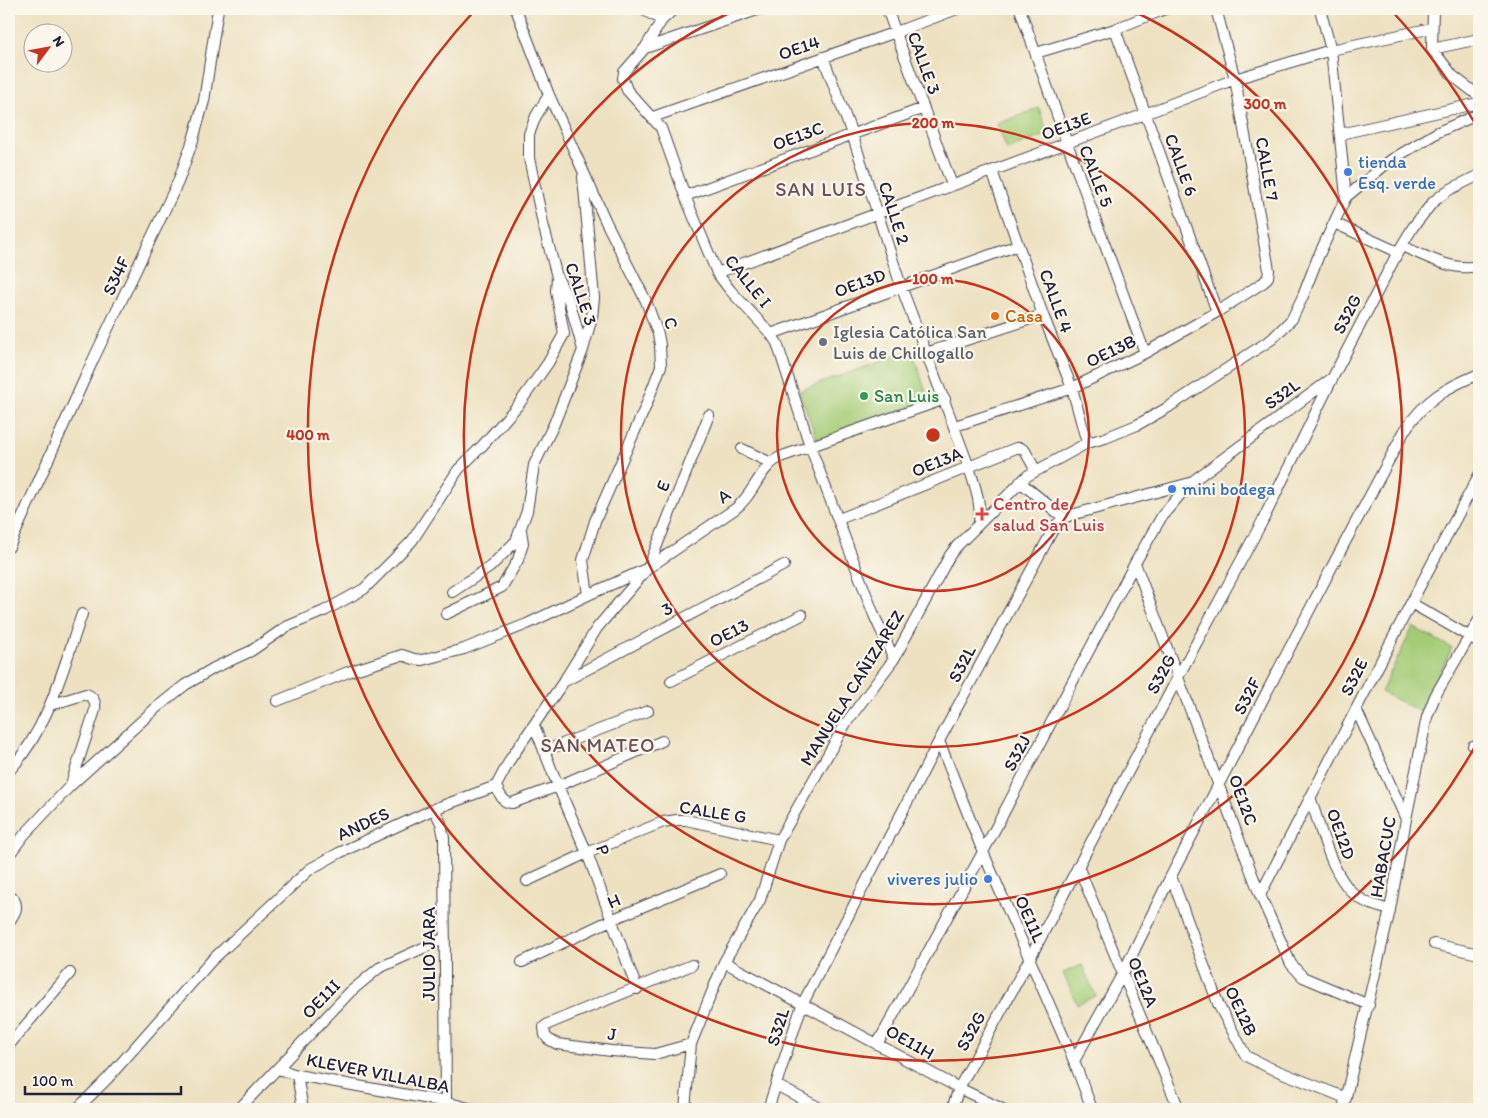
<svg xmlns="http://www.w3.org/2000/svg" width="1488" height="1118" font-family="Itim,sans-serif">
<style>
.grass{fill:#a4cc77;stroke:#637759}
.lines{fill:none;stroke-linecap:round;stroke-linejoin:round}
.street-casing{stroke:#403f4f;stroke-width:12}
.street{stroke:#fff;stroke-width:10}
.ring{fill:none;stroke:#c8321e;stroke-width:2.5}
.shop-dot{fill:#3f7fe0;stroke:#fbf7ec;stroke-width:2}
.food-dot{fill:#e8710a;stroke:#fbf7ec;stroke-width:2}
.worship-dot{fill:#6b7280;stroke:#fbf7ec;stroke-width:2}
.leisure-dot{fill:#2e9e5b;stroke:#fbf7ec;stroke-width:2}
.health-dot{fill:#e0444e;stroke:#fbf7ec;stroke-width:2}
.labels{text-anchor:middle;stroke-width:4.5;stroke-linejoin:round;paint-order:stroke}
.street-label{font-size:18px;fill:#22223b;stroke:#fbf7ec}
.shop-label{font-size:18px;fill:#366cbe;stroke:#fbf7ec;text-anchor:start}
.food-label{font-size:18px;fill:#c56008;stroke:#fbf7ec;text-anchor:start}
.worship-label{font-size:18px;fill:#5b616d;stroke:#fbf7ec;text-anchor:start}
.leisure-label{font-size:18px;fill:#27864d;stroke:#fbf7ec;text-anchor:start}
.health-label{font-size:18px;fill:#be3a42;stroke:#fbf7ec;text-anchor:start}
.quarter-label{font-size:20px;letter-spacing:1px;fill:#6c505a;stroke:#fbf7ec}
.centre{fill:#c8321e;stroke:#fbf7ec;stroke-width:2.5}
.ring-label{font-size:15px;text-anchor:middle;font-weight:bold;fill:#c8321e;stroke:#fbf7ec;stroke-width:4.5;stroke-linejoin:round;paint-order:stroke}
</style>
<rect width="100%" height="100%" fill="#fbf7ec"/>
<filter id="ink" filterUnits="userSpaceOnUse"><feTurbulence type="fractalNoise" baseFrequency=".02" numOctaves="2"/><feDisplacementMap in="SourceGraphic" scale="10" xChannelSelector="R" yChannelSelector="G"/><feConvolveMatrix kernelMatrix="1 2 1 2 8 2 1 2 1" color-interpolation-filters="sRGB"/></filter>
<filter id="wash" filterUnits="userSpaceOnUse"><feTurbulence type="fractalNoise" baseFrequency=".0096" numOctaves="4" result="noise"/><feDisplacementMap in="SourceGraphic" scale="20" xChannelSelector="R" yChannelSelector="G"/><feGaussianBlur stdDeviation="1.12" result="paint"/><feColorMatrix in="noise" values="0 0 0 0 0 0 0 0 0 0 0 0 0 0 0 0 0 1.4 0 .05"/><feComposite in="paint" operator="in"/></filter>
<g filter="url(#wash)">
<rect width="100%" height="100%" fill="#ede1c1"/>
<path class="grass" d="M 1039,108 L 1048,134 L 1007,150 L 997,124 Z
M 912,350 L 929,401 L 818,442 L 799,391 Z
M 1413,627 L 1452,648 L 1421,712 L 1381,692 Z
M 1082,965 L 1096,996 L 1077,1004 L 1063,973 Z"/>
</g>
<g filter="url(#ink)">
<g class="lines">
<g class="street-casing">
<path id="street" d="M 516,9 L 549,95 L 606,222 L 646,301 L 658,334 L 660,345 L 661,366 L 645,408 L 595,521 L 583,560 L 588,595 L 648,568 L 735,509 C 754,495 759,468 780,457 L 945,399
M 642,9 L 662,20
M 760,9 L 645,48 L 624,72 L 623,79 L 627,90 L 661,128 L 685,196 L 717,273 L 730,290 L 771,334 L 777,343 L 810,446 L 874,615 L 894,659
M 887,9 L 952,185
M 1020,9 L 1067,143 L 1145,353
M 1320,9 L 1331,50 L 1346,197
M 1433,9 L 1432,49 L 1453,76 L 1479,96
M 1115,29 L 1217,312
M 645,48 L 662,20 L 674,9
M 1432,49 L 1479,39
M 1036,53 L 1115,29 L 1165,9
M 823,57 L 852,134 L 901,286 L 969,467 C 974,484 982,504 979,522
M 653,117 L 896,32 L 957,9
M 1340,134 L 1479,103
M 992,171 L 1043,315 L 1072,388 L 1087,443
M 583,177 L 594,298 L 592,317 L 583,350
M 685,196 L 924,108
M 1334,223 L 1398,252
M 1402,246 C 1425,256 1453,272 1479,266
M 717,273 L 1145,114 L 1235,79 L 1331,50 L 1432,28
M 771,334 L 1018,245
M 926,353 L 1043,315
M 955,426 L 1072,388 L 1145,353 L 1217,312 L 1264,282 L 1268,277 L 1269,270 L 1235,79 L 1216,9
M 742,449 L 771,463
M 1020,482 L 1064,518
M 839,519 L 1016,448 L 1021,448 L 1025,451 L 1036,471
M 9,547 L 93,360 L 178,182 L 193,140 L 204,101 L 218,9
M 1135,563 L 1260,895 L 1291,964 L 1303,977 L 1369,1005
M 452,592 L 490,567 L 516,541 L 527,511 L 534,465 L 554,424 L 583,350 L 570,303 L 557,277 L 543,224 L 529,158 L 529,134 L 536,116 L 549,95
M 1411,603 L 1479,642
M 446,614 L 502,587 L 518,560 L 523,543 L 521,530
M 565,681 L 784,565
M 671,681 L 802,615
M 277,701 L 348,672 L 402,655 L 414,659 L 422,660 L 464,649 L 527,624 L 588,595
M 50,705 L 86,694 C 94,697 96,702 95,710 L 71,784
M 1356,709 L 1406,819
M 534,725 L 558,786 L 587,853 L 637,989
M 939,741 L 983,852 L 1074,1061 L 1092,1109
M 1473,746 L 1479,747
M 544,751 L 648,711
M 9,771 C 49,728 63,668 82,614
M 496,786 C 499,793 503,804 512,803 L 558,786 L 662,741
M 1311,800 C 1321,829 1333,883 1361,899 C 1369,905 1380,907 1390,910
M 434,809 L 441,823 L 444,838 L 446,1102
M 9,855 L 24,835 L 70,786 L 156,708 L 185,685 L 214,668 L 251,651 L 286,627 L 324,611 L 364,589 L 412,541 L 458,470 L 482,446 L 519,404 L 548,363 L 564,334 L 556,291 L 557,277
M 1078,866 L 1179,1109
M 1171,876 L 1219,1006 L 1246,1056 L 1268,1067 L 1346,1098
M 527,881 L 587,853 L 663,822 L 677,820 L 686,820 L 779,840
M 1260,895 L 1411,603 L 1479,475
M 9,898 L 14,899 C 19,909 14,914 9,922
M 1434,944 L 1479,954
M 522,962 L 611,920 L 720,874
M 724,962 L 959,1088 L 1002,1109
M 878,1043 L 983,852 L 1135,563 L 1162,516 L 1190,483
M 691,1044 L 655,1054 L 611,1051 L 557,1044 L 548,1039 L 545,1035 L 544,1027 L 548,1024 L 692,965
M 9,1045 L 70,973
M 1074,1061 L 1123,973 L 1171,876 L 1335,561 L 1405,430 C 1426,399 1445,388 1479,374
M 278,1069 L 297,1075 L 446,1102 L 472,1109
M 297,1075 L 303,1109
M 776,1085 L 822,1109
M 77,1109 L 108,1078 L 212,960 L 310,869 L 339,853 L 434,809 L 496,786 L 511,758 L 564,681 L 597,628 L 648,568 L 709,415
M 239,1109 L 350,992 L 379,968 L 445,938
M 685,1109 L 691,1044 L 724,962 L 760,900 L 779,840 L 846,723 L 894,659 L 950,555 L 957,546 L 1027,476 L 1087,443 L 1105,438 L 1137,425 L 1167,408 L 1272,339 L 1292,319 L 1303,296 L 1318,257 L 1346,197 L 1391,160 L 1438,132 L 1479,114
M 768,1109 L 802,1005 L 939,741 L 1055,526 L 1064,518 L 1071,515 L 1190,483 L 1331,379
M 952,1109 L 959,1088 L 1030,958 L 1178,677 L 1262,522 L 1333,377 L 1398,252 L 1413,227 L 1433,202 L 1447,191 L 1479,175
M 1343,1109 L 1390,910 L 1406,819 L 1427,717 L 1435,696 L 1479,620"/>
</g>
<use href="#street" class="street"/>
</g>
</g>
<g class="ring">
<circle cx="933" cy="435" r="156"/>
<circle cx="933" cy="435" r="312"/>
<path d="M1131 10A469 469 0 1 1 735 10"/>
<path d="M1477 743A625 625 0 1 1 476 9M1390 9A625 625 0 0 1 1477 127"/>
</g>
<g class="shop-dot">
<circle cx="1348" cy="172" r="5"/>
<circle cx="1172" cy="489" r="5"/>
<circle cx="988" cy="879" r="5"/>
</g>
<circle class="food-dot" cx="995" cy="316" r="5"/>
<circle class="worship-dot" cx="823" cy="342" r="5"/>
<circle class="leisure-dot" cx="864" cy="396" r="5"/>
<path class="health-dot" d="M979.5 506.5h5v5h5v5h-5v5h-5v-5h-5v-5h5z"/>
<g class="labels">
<g class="street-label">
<text transform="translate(799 48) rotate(-19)" y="6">OE14</text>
<text transform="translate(924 63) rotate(70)" y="6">CALLE 3</text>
<text transform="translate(1066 126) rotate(-20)" y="6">OE13E</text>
<text transform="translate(798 136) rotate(-20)" y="6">OE13C</text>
<text transform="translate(1181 165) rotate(70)" y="6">CALLE 6</text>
<text transform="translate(1267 169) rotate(80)" y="6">CALLE 7</text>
<text transform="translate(1096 176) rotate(69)" y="6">CALLE 5</text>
<text transform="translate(894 213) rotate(72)" y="6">CALLE 2</text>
<text transform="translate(116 276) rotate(-65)" y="6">S34F</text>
<text transform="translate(748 281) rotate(51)" y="6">CALLE I</text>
<text transform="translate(860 283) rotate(-20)" y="6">OE13D</text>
<text transform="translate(581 294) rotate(71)" y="6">CALLE 3</text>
<text transform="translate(1056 301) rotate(70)" y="6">CALLE 4</text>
<text transform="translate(1347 314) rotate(-63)" y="6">S32G</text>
<text transform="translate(671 323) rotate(73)" y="6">C</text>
<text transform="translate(1111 351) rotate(-26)" y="6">OE13B</text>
<text transform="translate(1282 394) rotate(-36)" y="6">S32L</text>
<text transform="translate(937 462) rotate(-22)" y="6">OE13A</text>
<text transform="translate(663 486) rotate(-68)" y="6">E</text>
<text transform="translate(724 496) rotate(-36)" y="6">A</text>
<text transform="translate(667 609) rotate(-28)" y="6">3</text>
<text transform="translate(729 633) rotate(-27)" y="6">OE13</text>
<text transform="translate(962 664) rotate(-62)" y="6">S32L</text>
<text transform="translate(1161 674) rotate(-62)" y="6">S32G</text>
<text transform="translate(1354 677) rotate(-63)" y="6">S32E</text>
<text transform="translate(852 688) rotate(-58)" y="6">MANUELA CAÑIZAREZ</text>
<text transform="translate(1247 696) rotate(-63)" y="6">S32F</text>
<text transform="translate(1017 753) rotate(-62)" y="6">S32J</text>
<text transform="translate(1243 800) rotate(70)" y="6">OE12C</text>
<text transform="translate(713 812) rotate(9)" y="6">CALLE G</text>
<text transform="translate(363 824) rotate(-25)" y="6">ANDES</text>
<text transform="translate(1341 834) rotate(70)" y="6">OE12D</text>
<text transform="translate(603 850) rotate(69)" y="6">P</text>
<text transform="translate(1383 857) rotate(-80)" y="6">HABACUC</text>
<text transform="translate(614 901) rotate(-23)" y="6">H</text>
<text transform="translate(1030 919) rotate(66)" y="6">OE11L</text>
<text transform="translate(429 954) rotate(-90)" y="6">JULIO JARA</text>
<text transform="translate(1143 982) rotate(68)" y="6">OE12A</text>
<text transform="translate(321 999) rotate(-46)" y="6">OE11I</text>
<text transform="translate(1241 1011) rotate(65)" y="6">OE12B</text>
<text transform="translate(778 1027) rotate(-72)" y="6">S32L</text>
<text transform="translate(971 1031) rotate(-61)" y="6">S32G</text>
<text transform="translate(612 1034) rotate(6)" y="6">J</text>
<text transform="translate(910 1042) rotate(29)" y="6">OE11H</text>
<text transform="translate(378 1073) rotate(11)" y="6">KLEVER VILLALBA</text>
</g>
<g class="shop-label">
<text x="1358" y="168">tienda<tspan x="1358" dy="21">Esq. verde</tspan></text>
<text x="1182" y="495">mini bodega</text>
<text x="978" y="885" text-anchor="end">viveres julio</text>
</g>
<g class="food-label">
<text x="1005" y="322">Casa</text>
</g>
<g class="worship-label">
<text x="833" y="338">Iglesia Católica San<tspan x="833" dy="21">Luis de Chillogallo</tspan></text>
</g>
<g class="leisure-label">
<text x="874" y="402">San Luis</text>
</g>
<g class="health-label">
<text x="993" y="510">Centro de<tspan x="993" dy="21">salud San Luis</tspan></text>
</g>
<g class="quarter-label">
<text x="821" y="196">SAN LUIS</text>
<text x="598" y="752">SAN MATEO</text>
</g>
</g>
<circle cx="933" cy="435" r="8" class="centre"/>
<g class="ring-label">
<text x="1265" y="109">300 m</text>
<text x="933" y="128">200 m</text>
<text x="933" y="284">100 m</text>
<text x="308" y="440">400 m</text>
</g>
<rect width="1488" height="1118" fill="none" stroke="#fbf7ec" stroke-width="30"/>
<g transform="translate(48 48) rotate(58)"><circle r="24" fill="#fbf7ec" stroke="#a4a2a5"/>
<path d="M0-4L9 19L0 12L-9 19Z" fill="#c8321e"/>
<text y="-8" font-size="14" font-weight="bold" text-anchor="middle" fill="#22223b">N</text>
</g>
<path d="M25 1086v8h156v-8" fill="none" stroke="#22223b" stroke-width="2.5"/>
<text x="32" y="1086" font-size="15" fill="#22223b" stroke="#fbf7ec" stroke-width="4" paint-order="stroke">100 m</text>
</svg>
